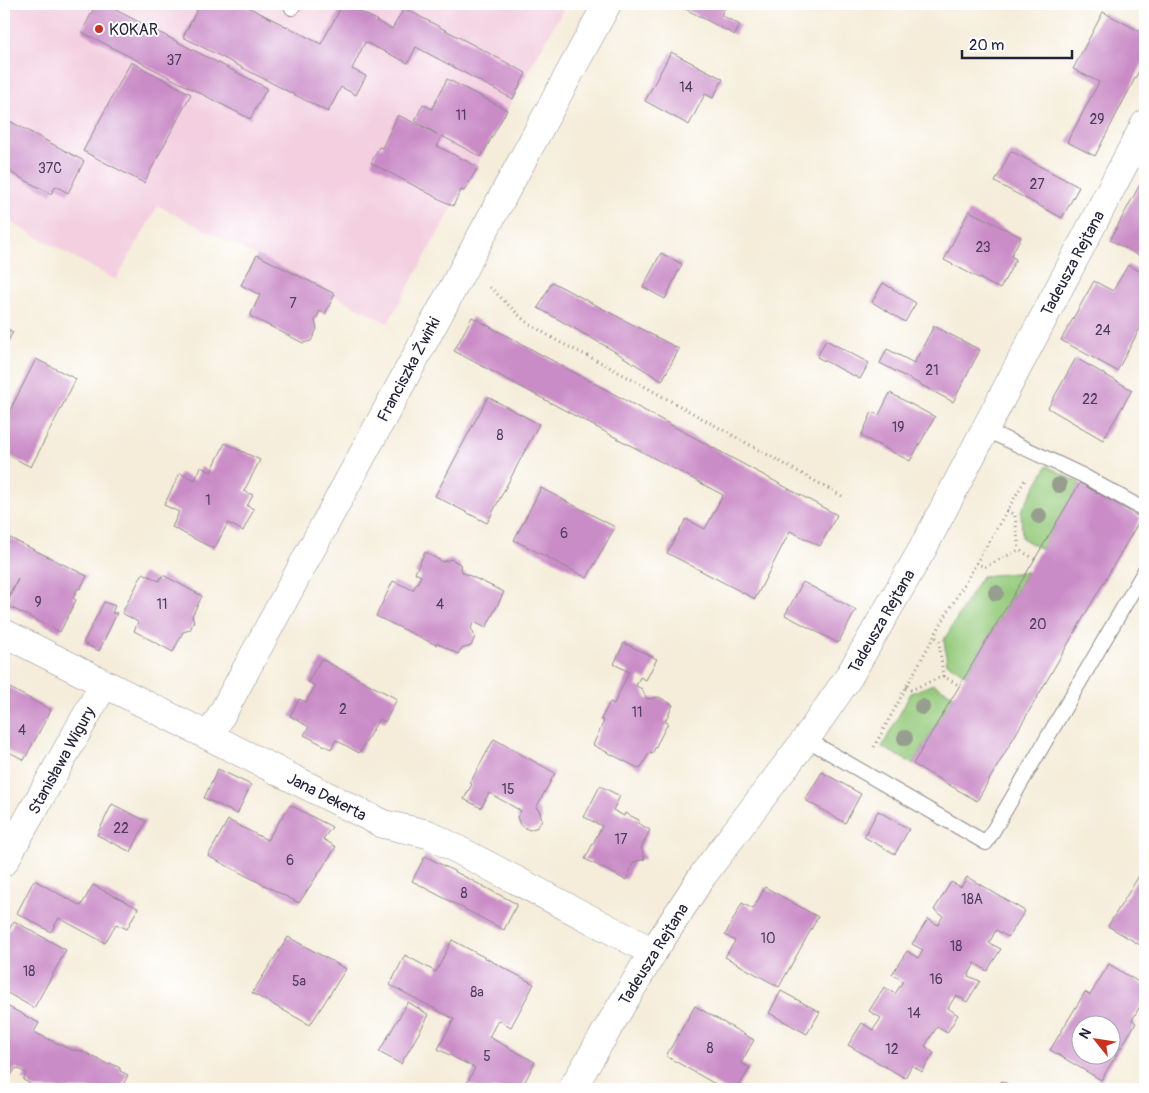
<svg xmlns="http://www.w3.org/2000/svg" width="1149" height="1093" font-family="Pangolin,sans-serif">
<style>
.built{fill:#f3cfe0}
.green{fill:#96cb7d;stroke:#5c765c}
.building{fill:#ca8cc7;fill-rule:evenodd}
.lines{fill:none;stroke-linecap:round;stroke-linejoin:round}
.service-casing{stroke:#8c888a;stroke-width:16}
.minor-casing{stroke:#8c888a;stroke-width:29}
.path{stroke:#8c888a;stroke-width:3;stroke-dasharray:1 4;stroke-linecap:butt}
.service{stroke:#fff;stroke-width:14}
.minor{stroke:#fff;stroke-width:28}
.tree{fill:#989e8f}
.poi-dot{fill:#c8321e;stroke:#fff;stroke-width:2}
.labels{text-anchor:middle;stroke-width:4;stroke-linejoin:round;paint-order:stroke}
.number-label{font-size:14px;fill:#4c3c5e}
.poi-label{font-size:16px;fill:#22223b;stroke:#fff;text-anchor:start}
.street-label{font-size:16px;fill:#22223b;stroke:#fff}
</style>
<rect width="100%" height="100%" fill="#fff"/>
<filter id="ink" filterUnits="userSpaceOnUse"><feTurbulence type="fractalNoise" baseFrequency=".02" numOctaves="2"/><feDisplacementMap in="SourceGraphic" scale="10" xChannelSelector="R" yChannelSelector="G"/><feConvolveMatrix kernelMatrix="1 2 1 2 8 2 1 2 1" color-interpolation-filters="sRGB"/></filter>
<filter id="wash" filterUnits="userSpaceOnUse"><feTurbulence type="fractalNoise" baseFrequency=".0096" numOctaves="4" result="noise"/><feDisplacementMap in="SourceGraphic" scale="20" xChannelSelector="R" yChannelSelector="G"/><feGaussianBlur stdDeviation="1.12" result="paint"/><feColorMatrix in="noise" values="0 0 0 0 0 0 0 0 0 0 0 0 0 0 0 0 0 1.4 0 .05"/><feComposite in="paint" operator="in"/></filter>
<g filter="url(#wash)">
<rect width="100%" height="100%" fill="#f5edda"/>
<path class="built" d="M 4,4 L 556,4 L 564,8 L 388,323 L 158,206 L 116,280 L 4,219 Z"/>
<path class="green" d="M 1047,466 L 1080,483 L 1041,549 L 1022,538 L 1021,511 Z
M 1027,572 L 966,675 L 947,663 L 944,640 L 982,576 Z
M 933,684 L 954,695 L 913,764 L 882,747 L 911,693 Z"/>
<g id="blocks">
<path class="building" d="M 96,4 L 104,4 L 267,88 L 250,119 L 82,32 Z
M 200,4 L 250,4 L 248,7 L 321,44 L 343,4 L 377,20 L 376,21 L 392,29 L 404,8 L 526,73 L 513,99 L 416,47 L 408,63 L 365,42 L 352,69 L 366,76 L 356,95 L 341,87 L 328,112 L 183,37 Z
M 676,4 L 727,4 L 721,15 L 740,25 L 735,35 Z
M 1103,12 L 1145,34 L 1145,59 L 1095,156 L 1067,142 L 1099,82 L 1073,69 Z
M 671,52 L 723,79 L 713,98 L 705,94 L 689,125 L 645,101 Z
M 131,62 L 191,94 L 144,183 L 83,151 Z
M 447,79 L 507,110 L 481,157 L 442,136 L 437,146 L 478,167 L 464,191 L 461,190 L 453,206 L 371,163 L 379,147 L 382,148 L 398,115 L 437,134 L 415,121 L 423,104 L 432,109 Z
M 4,118 L 84,161 L 68,193 L 56,186 L 51,194 L 4,169 Z
M 1011,151 L 1079,187 L 1062,218 L 995,182 Z
M 1145,175 L 1145,259 L 1110,240 Z
M 969,211 L 1021,237 L 1011,256 L 1016,259 L 1000,289 L 944,260 Z
M 661,253 L 682,264 L 665,299 L 643,287 Z
M 257,255 L 335,294 L 325,314 L 320,311 L 315,321 L 317,329 L 311,341 L 303,343 L 250,316 L 260,295 L 241,285 Z
M 1128,265 L 1145,274 L 1145,319 L 1117,371 L 1061,340 L 1094,281 L 1113,291 Z
M 552,282 L 679,349 L 662,381 L 609,348 L 538,308 Z
M 883,283 L 916,303 L 905,322 L 872,302 Z
M 472,317 L 837,515 L 820,546 L 790,531 L 755,599 L 667,553 L 686,519 L 705,529 L 723,495 L 454,351 Z
M 934,326 L 980,350 L 953,402 L 880,363 L 887,349 L 914,363 Z
M 4,327 L 13,332 L 4,349 Z
M 826,340 L 869,363 L 860,379 L 817,357 Z
M 1076,358 L 1132,390 L 1103,440 L 1048,408 Z
M 36,359 L 76,379 L 31,467 L 4,453 L 4,422 Z
M 890,393 L 935,417 L 910,461 L 861,436 L 872,412 L 879,415 Z
M 488,397 L 539,424 L 487,523 L 435,496 Z
M 225,443 L 260,460 L 244,491 L 253,495 L 247,506 L 254,509 L 243,531 L 228,523 L 214,549 L 172,527 L 179,512 L 164,505 L 180,473 L 195,480 L 201,467 L 211,472 Z
M 1080,483 L 1141,518 L 977,801 L 913,764 Z
M 541,488 L 615,527 L 587,578 L 514,540 Z
M 4,535 L 87,576 L 80,589 L 78,588 L 73,598 L 76,600 L 60,632 L 6,605 L 18,579 L 5,604 L 4,604 Z
M 425,552 L 443,562 L 451,559 L 460,564 L 462,572 L 504,592 L 486,628 L 474,622 L 471,628 L 475,637 L 471,646 L 461,649 L 458,654 L 437,643 L 436,645 L 376,616 L 393,581 L 413,590 L 421,576 L 415,573 Z
M 143,573 L 159,581 L 163,575 L 202,596 L 192,616 L 194,621 L 190,630 L 183,632 L 173,652 L 134,631 L 138,622 L 122,613 Z
M 803,582 L 856,610 L 838,643 L 785,615 Z
M 104,602 L 115,606 L 112,613 L 117,613 L 99,651 L 83,643 Z
M 624,643 L 657,659 L 646,680 L 640,677 L 636,686 L 642,689 L 647,699 L 659,697 L 673,705 L 665,721 L 668,723 L 652,754 L 649,753 L 640,769 L 593,745 L 604,721 L 601,719 L 610,702 L 614,704 L 629,672 L 614,664 Z
M 321,659 L 397,699 L 385,722 L 379,719 L 359,753 L 336,740 L 331,749 L 304,735 L 309,727 L 290,716 L 299,699 L 306,702 L 315,686 L 308,682 Z
M 8,687 L 51,710 L 24,760 L 4,749 L 4,695 Z
M 494,739 L 555,773 L 536,808 L 539,810 L 542,819 L 538,827 L 529,830 L 520,825 L 517,817 L 521,811 L 489,793 L 481,808 L 464,799 L 472,784 L 470,783 Z
M 218,769 L 251,785 L 237,814 L 204,798 Z
M 822,772 L 861,794 L 845,823 L 805,800 Z
M 600,786 L 620,796 L 613,810 L 624,816 L 625,813 L 639,820 L 638,823 L 650,830 L 641,848 L 645,859 L 634,862 L 626,880 L 585,859 L 602,826 L 584,817 Z
M 112,804 L 146,821 L 131,852 L 97,835 Z
M 290,805 L 332,827 L 323,839 L 336,847 L 299,903 L 208,856 L 228,820 L 267,840 Z
M 878,811 L 909,829 L 895,854 L 864,837 Z
M 425,856 L 517,904 L 504,930 L 412,881 Z
M 1142,871 L 1145,873 L 1145,948 L 1108,926 Z
M 967,877 L 1025,911 L 1008,937 L 996,930 L 989,943 L 1001,949 L 987,971 L 975,963 L 968,976 L 980,981 L 967,1002 L 956,995 L 948,1008 L 958,1015 L 947,1033 L 937,1027 L 925,1046 L 934,1053 L 922,1072 L 912,1065 L 905,1078 L 848,1045 L 862,1023 L 873,1030 L 881,1018 L 869,1011 L 884,987 L 895,994 L 903,981 L 892,974 L 907,951 L 918,958 L 923,950 L 912,944 L 928,919 L 938,925 L 943,916 L 934,910 L 951,882 L 961,887 Z
M 34,880 L 81,906 L 93,885 L 138,908 L 127,929 L 116,924 L 105,943 L 59,918 L 51,932 L 17,913 Z
M 765,887 L 818,917 L 779,987 L 725,957 L 735,941 L 725,935 L 742,903 L 753,909 Z
M 14,921 L 66,950 L 34,1008 L 4,991 L 4,939 Z
M 288,937 L 346,969 L 310,1025 L 252,993 Z
M 452,940 L 534,984 L 511,1027 L 498,1020 L 489,1037 L 535,1062 L 521,1089 L 480,1089 L 467,1083 L 475,1068 L 438,1049 L 454,1019 L 390,985 L 405,955 L 436,972 Z
M 1109,964 L 1145,986 L 1145,998 L 1132,1020 L 1136,1023 L 1101,1080 L 1050,1050 L 1085,992 L 1090,995 ZM 1082,1026 L 1112,1026 L 1112,1056 L 1082,1056 Z
M 781,991 L 820,1012 L 807,1034 L 769,1013 Z
M 408,1002 L 429,1015 L 401,1064 L 379,1052 Z
M 5,1005 L 39,1023 L 34,1032 L 71,1050 L 82,1051 L 109,1065 L 110,1063 L 120,1068 L 120,1071 L 128,1075 L 121,1089 L 35,1089 L 31,1087 L 29,1083 L 23,1080 L 26,1073 L 16,1068 L 10,1077 L 4,1073 Z
M 695,1006 L 754,1040 L 741,1063 L 750,1068 L 737,1089 L 724,1089 L 666,1056 Z
M 1002,1081 L 1017,1089 L 997,1089 Z
M 400,1085 L 408,1089 L 397,1089 Z"/>
</g>
</g>
<g filter="url(#ink)">
<use href="#blocks" fill-opacity="0" stroke="#8c888a" stroke-width="1"/>
<g class="lines">
<g class="service-casing">
<path id="service" d="M 292,8 L 294,4
M 984,429 L 1082,475 L 1145,510
M 806,739 L 986,843 L 1145,570"/>
</g>
<g class="minor-casing">
<path id="minor" d="M 4,633 L 383,824 L 428,834 L 653,952
M 210,736 L 607,4
M 4,862 L 104,684
M 572,1089 L 653,952 L 703,875 L 806,739 L 848,678 L 922,550 L 1145,124"/>
</g>
<path class="path" d="M 490,287 L 525,321 L 559,342 L 604,364 L 842,496
M 1007,510 L 1015,516 L 1019,550
M 976,563 L 984,567 L 1019,550 L 1035,559
M 943,676 L 960,686
M 906,687 L 911,690 L 943,676 L 939,640 L 934,636
M 874,747 L 934,636 L 1026,478"/>
<use href="#service" class="service"/>
<use href="#minor" class="minor"/>
</g>
<g class="tree">
<circle cx="1059" cy="485" r="8"/>
<circle cx="1039" cy="516" r="8"/>
<circle cx="996" cy="593" r="8"/>
<circle cx="922" cy="707" r="8"/>
<circle cx="905" cy="738" r="8"/>
</g>
</g>
<circle class="poi-dot" cx="99" cy="29" r="5"/>
<g class="labels">
<g class="number-label">
<text x="174" y="65">37</text>
<text x="686" y="92">14</text>
<text x="461" y="120">11</text>
<text x="1097" y="124">29</text>
<text x="50" y="173">37C</text>
<text x="1037" y="189">27</text>
<text x="983" y="252">23</text>
<text x="293" y="308">7</text>
<text x="1103" y="335">24</text>
<text x="932" y="375">21</text>
<text x="1090" y="404">22</text>
<text x="898" y="432">19</text>
<text x="500" y="440">8</text>
<text x="208" y="505">1</text>
<text x="564" y="538">6</text>
<text x="38" y="607">9</text>
<text x="162" y="609">11</text>
<text x="440" y="609">4</text>
<text x="1038" y="629">20</text>
<text x="343" y="714">2</text>
<text x="637" y="717">11</text>
<text x="22" y="735">4</text>
<text x="508" y="794">15</text>
<text x="121" y="833">22</text>
<text x="621" y="844">17</text>
<text x="290" y="865">6</text>
<text x="464" y="898">8</text>
<text x="972" y="904">18A</text>
<text x="768" y="943">10</text>
<text x="956" y="951">18</text>
<text x="29" y="976">18</text>
<text x="936" y="984">16</text>
<text x="299" y="986">5a</text>
<text x="477" y="997">8a</text>
<text x="914" y="1018">14</text>
<text x="710" y="1053">8</text>
<text x="892" y="1054">12</text>
<text x="487" y="1061">5</text>
</g>
<g class="poi-label">
<text x="109" y="35">KOKAR</text>
</g>
<g class="street-label">
<text transform="translate(1072 263) rotate(-62)" y="6">Tadeusza Rejtana</text>
<text transform="translate(408 369) rotate(-62)" y="6">Franciszka Żwirki</text>
<text transform="translate(881 621) rotate(-60)" y="6">Tadeusza Rejtana</text>
<text transform="translate(61 760) rotate(-61)" y="6">Stanisława Wigury</text>
<text transform="translate(327 796) rotate(27)" y="6">Jana Dekerta</text>
<text transform="translate(653 954) rotate(-58)" y="6">Tadeusza Rejtana</text>
</g>
</g>
<rect width="1149" height="1093" fill="none" stroke="#fff" stroke-width="20"/>
<g transform="translate(1096 1040) rotate(300)"><circle r="24" fill="#ffffff" stroke="#a7a7b1"/>
<path d="M0-4L9 19L0 12L-9 19Z" fill="#c8321e"/>
<text y="-8" font-size="14" font-weight="bold" text-anchor="middle" fill="#22223b">N</text>
</g>
<path d="M962 50v8h110v-8" fill="none" stroke="#22223b" stroke-width="2.5"/>
<text x="969" y="50" font-size="15" fill="#22223b" stroke="#ffffff" stroke-width="4" paint-order="stroke">20 m</text>
</svg>
